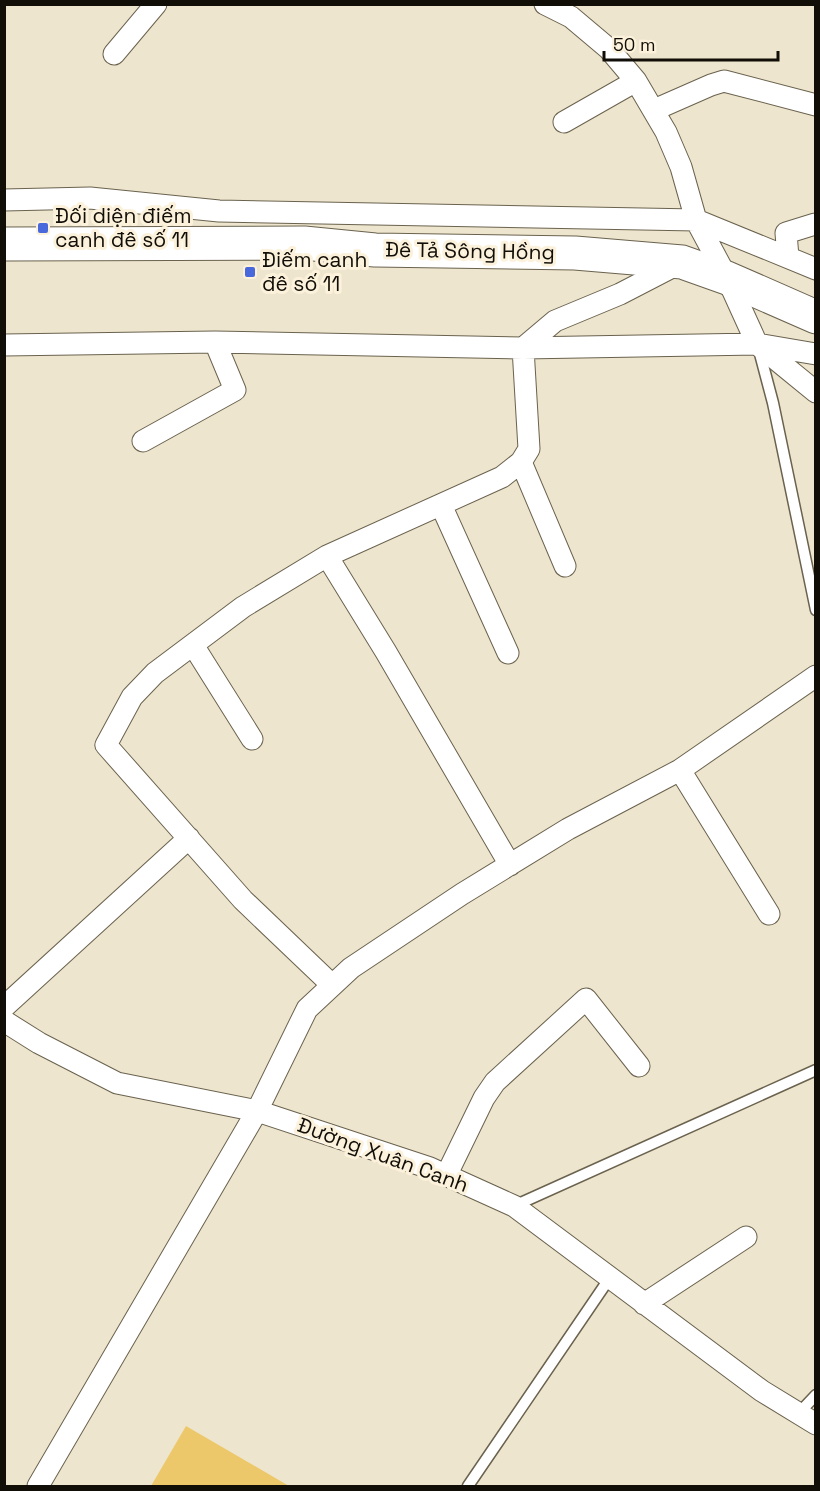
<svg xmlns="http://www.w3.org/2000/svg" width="820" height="1491" font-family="'Space Grotesk',sans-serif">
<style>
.water{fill:#edc86a}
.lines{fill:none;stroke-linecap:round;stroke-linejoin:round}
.lane-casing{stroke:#6a624e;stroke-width:13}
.street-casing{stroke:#6a624e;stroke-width:23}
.primary-casing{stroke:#6a624e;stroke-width:35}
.lane{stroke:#fff;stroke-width:10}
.street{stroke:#fff;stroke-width:21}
.primary{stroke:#fff;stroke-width:33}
.poi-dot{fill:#4868db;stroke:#fcf2dc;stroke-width:2}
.labels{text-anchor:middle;stroke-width:6;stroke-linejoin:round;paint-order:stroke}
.poi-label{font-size:21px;fill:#110e07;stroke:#fcf2dc;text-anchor:start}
.street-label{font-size:21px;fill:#110e07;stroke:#fcf2dc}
</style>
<rect width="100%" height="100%" fill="#eee5ce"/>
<path class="water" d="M 186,1426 L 289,1486 L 151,1486 Z"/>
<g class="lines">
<g class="lane-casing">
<path id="lane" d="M 759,350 L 773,403 L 816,610
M 514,1206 L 816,1070
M 798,1414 L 816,1395
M 468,1486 L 609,1279"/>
</g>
<g class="street-casing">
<path id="street" d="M 545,4 L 571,17 L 609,49 L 636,81 L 666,132 L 681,167 L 696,220 L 727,278 L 757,344 L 816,392
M 114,54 L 156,4
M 654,110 L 711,85 L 724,81 L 816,105
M 564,122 L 636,81
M 4,200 L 90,198 L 219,211 L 696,220 L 816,269
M 788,257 L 786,233 L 815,224
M 4,345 L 215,342 L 523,348 L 757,344 L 816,354
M 143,441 L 235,390 L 215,342
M 521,462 L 565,566
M 441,505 L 508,653
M 327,556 L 386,652 L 510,865
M 193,645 L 252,739
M 680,770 L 769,914
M 332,985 L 243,900 L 106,745 L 132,697 L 155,673 L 243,607 L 327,556 L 502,477 L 521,462 L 529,449 L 523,348 L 555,321 L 620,294 L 678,264
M 4,1007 L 189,838
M 4,1021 L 39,1043 L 117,1083 L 257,1111 L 430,1168 L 514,1206 L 762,1391 L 816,1424
M 446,1176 L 484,1098 L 495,1082 L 586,999 L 639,1066
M 644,1304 L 746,1237
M 38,1486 L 257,1111 L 307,1009 L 351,968 L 462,894 L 568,829 L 680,770 L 816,676"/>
</g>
<g class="primary-casing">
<path id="primary" d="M 4,244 L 304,243 L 375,250 L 575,253 L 682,262 L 727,278 L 816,317"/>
</g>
<use href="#lane" class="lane"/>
<use href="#street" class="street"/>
<use href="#primary" class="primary"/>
</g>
<g class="poi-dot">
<rect x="37" y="222" width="12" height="12" rx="3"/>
<rect x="244" y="266" width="12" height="12" rx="3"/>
</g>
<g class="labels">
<g class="poi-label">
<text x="55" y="223">Đối diện điếm<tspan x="55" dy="24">canh đê số 11</tspan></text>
<text x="262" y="267">Điếm canh<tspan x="262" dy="24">đê số 11</tspan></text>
</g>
<g class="street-label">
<text transform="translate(470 251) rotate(1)" y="7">Đê Tả Sông Hồng</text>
<text transform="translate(383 1155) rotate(20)" y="7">Đường Xuân Canh</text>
</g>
</g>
<rect width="820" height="1491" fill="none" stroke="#110e07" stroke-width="12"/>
<path d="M604 51v9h174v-9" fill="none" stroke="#110e07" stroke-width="3"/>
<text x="613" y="51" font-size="18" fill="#110e07" stroke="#fcf2dc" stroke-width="4.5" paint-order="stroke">50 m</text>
</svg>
